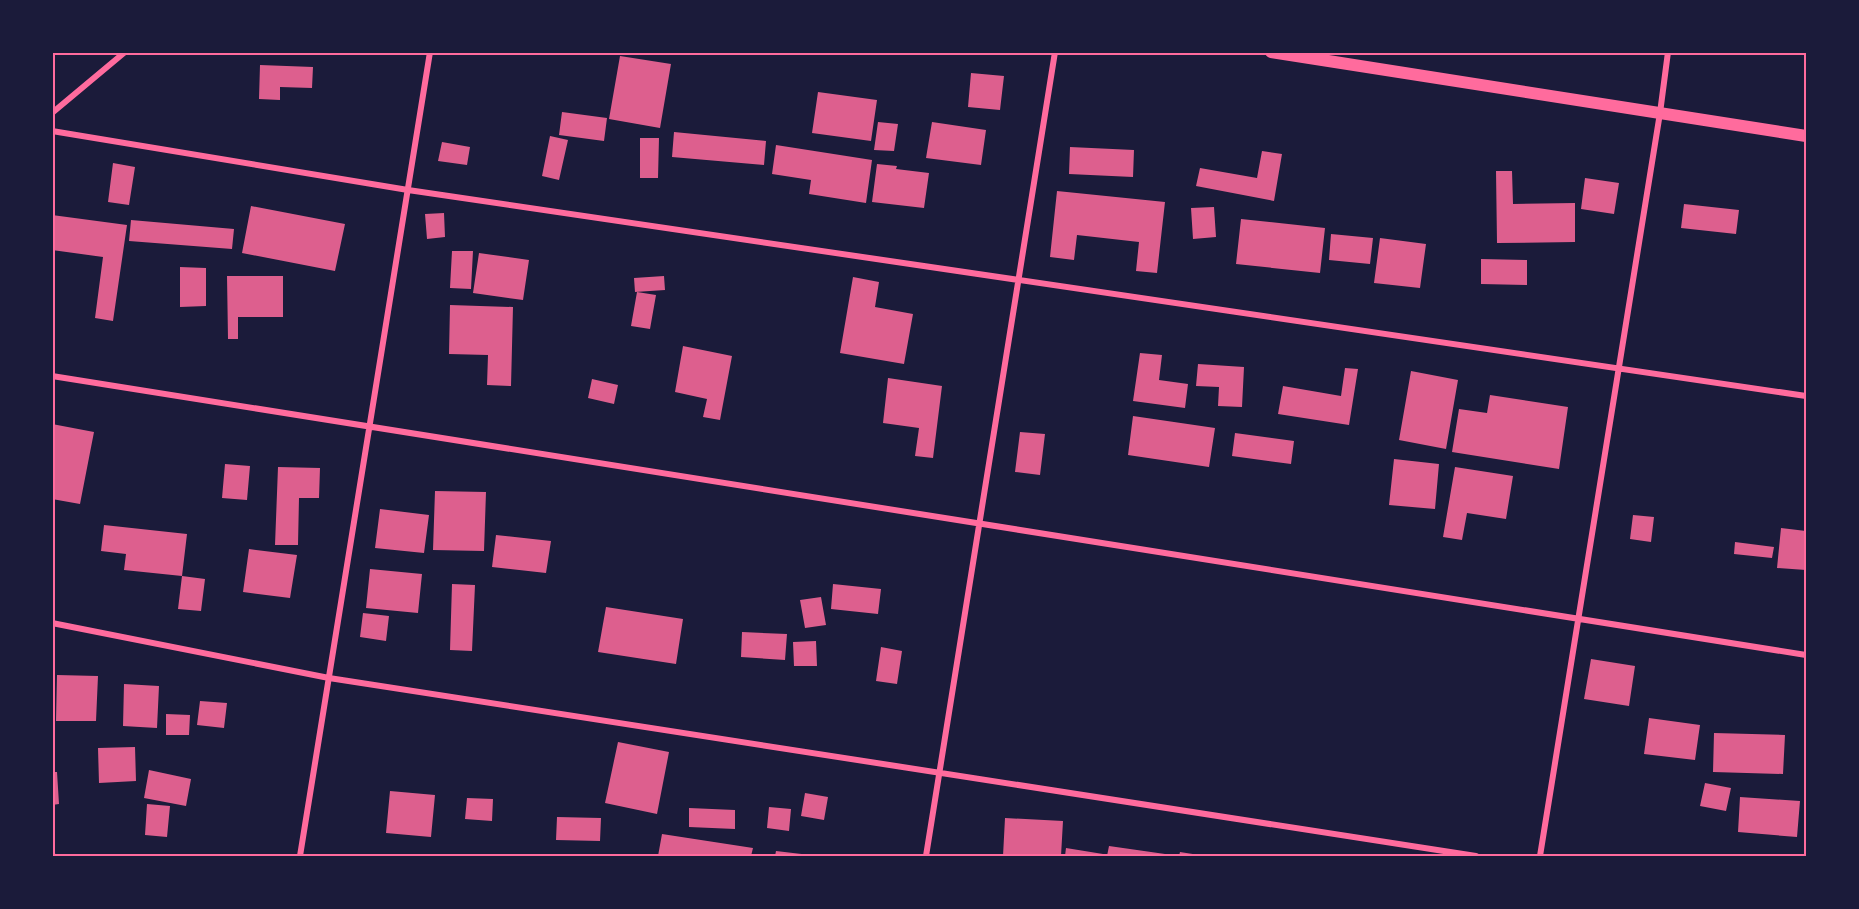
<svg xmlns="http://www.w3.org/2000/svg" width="1859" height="909" font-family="'Titillium Web',sans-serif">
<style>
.building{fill:#dd5f8e}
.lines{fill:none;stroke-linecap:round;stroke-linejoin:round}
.minor{stroke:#ff6b9d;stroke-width:6}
.secondary{stroke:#ff6b9d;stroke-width:12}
.neatline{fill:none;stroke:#ff6b9d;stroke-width:2}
</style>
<rect width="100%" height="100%" fill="#1b1b3a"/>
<path class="building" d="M 620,56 L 671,64 L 660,128 L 609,119 Z
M 260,65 L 313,67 L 312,88 L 280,87 L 280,100 L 259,99 Z
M 971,73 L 1004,76 L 1000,110 L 968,107 Z
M 818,92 L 877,100 L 871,141 L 812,133 Z
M 562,112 L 607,118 L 604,141 L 559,135 Z
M 878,122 L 898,124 L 894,151 L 874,150 Z
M 932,122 L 986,130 L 981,165 L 926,158 Z
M 674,132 L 766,141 L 764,165 L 672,157 Z
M 550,136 L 568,140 L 559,180 L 542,176 Z
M 640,138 L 659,138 L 658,178 L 640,178 Z
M 442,142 L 470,147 L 467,165 L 438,161 Z
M 776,145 L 872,160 L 866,203 L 809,194 L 811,180 L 772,174 Z
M 1070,147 L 1134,150 L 1133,177 L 1069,174 Z
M 1262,151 L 1282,154 L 1274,201 L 1196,186 L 1200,168 L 1257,178 Z
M 113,163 L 135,167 L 129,205 L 108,202 Z
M 877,164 L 897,166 L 896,169 L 929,173 L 924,208 L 872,202 Z
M 1496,171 L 1512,171 L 1513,204 L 1575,203 L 1575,242 L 1497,243 Z
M 1585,178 L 1619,183 L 1614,214 L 1581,209 Z
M 1057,191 L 1165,202 L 1157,273 L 1136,271 L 1139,242 L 1077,235 L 1074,260 L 1050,257 Z
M 1684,204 L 1739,210 L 1736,234 L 1681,228 Z
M 251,206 L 345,224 L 335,271 L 242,253 Z
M 1214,207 L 1216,237 L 1193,239 L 1191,208 Z
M 444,213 L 445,237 L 427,239 L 425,214 Z
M 52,215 L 127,225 L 113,321 L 95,318 L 103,257 L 52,250 Z
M 1241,219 L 1325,228 L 1320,273 L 1236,264 Z
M 131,220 L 234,229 L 232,249 L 129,241 Z
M 1331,234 L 1373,238 L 1370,264 L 1329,260 Z
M 1380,238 L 1426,244 L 1420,288 L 1374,283 Z
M 452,251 L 473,251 L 471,289 L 450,288 Z
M 479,253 L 529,260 L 523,300 L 473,293 Z
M 1481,259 L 1527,260 L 1527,285 L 1481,284 Z
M 180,267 L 206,268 L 206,306 L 180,307 Z
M 227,276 L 283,276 L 283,317 L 238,317 L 238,339 L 228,339 Z
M 664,276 L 665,290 L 635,292 L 634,278 Z
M 853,277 L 879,282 L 875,307 L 913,314 L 904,364 L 840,353 Z
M 637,292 L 656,295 L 650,329 L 631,326 Z
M 450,305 L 513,307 L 511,386 L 487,385 L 488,355 L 449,354 Z
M 683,346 L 732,356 L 720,420 L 703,417 L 707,399 L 675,392 Z
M 1140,353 L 1162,355 L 1159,380 L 1188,384 L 1185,408 L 1133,401 Z
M 1198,364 L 1244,367 L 1242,407 L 1218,406 L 1219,387 L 1196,386 Z
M 1345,368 L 1358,369 L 1349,425 L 1278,414 L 1283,386 L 1341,396 Z
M 1411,371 L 1458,380 L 1446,449 L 1399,440 Z
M 888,378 L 942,386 L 933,458 L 915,456 L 919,428 L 883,423 Z
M 592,379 L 618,385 L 614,404 L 588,398 Z
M 1490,395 L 1568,407 L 1559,469 L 1452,452 L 1459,409 L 1487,413 Z
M 1133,416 L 1215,428 L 1209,467 L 1128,455 Z
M 52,424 L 94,432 L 80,504 L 52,499 Z
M 1020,432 L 1045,434 L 1040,475 L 1015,472 Z
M 1235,433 L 1294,441 L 1291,464 L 1232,456 Z
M 1394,459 L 1439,464 L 1435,509 L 1389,505 Z
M 225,464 L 250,466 L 247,500 L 222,498 Z
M 278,467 L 320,468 L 319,498 L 299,498 L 298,545 L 275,545 Z
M 1455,467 L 1513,476 L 1506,519 L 1467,513 L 1462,540 L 1443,537 Z
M 435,491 L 486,492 L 484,551 L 433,550 Z
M 380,509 L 429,515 L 424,553 L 375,548 Z
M 1633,515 L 1654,517 L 1651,542 L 1630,539 Z
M 104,525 L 187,534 L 182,576 L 124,570 L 126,554 L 101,551 Z
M 1781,528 L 1806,531 L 1806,570 L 1777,568 Z
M 496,535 L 551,541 L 546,573 L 492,567 Z
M 1735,542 L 1774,547 L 1772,558 L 1734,554 Z
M 249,549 L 297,555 L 290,598 L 243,592 Z
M 370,569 L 422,574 L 418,613 L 366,608 Z
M 182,576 L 205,579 L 201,611 L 178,609 Z
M 452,584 L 475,585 L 472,651 L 450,650 Z
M 833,584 L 881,589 L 878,614 L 831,609 Z
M 821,597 L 826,625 L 805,628 L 800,600 Z
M 606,607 L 683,619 L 676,664 L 598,652 Z
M 363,613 L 389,616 L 386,641 L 360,637 Z
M 742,632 L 787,634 L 785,660 L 741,657 Z
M 816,641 L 817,666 L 794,666 L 793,642 Z
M 881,647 L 902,651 L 897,684 L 876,681 Z
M 1591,659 L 1635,666 L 1629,706 L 1584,699 Z
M 57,675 L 98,676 L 96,721 L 56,721 Z
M 124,684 L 159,686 L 157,728 L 123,726 Z
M 200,701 L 227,703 L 224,728 L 197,725 Z
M 166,714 L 190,715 L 189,735 L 166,735 Z
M 1649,718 L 1700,725 L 1695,760 L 1644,754 Z
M 1714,733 L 1785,735 L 1783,774 L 1713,772 Z
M 618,742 L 669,752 L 657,814 L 605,803 Z
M 135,747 L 136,781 L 99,783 L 98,748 Z
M 149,770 L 191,779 L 186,806 L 144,798 Z
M 52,772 L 57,772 L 59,804 L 52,805 Z
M 1705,783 L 1731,788 L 1726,811 L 1700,806 Z
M 390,791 L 435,795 L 431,837 L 386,833 Z
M 805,793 L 828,797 L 824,820 L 801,816 Z
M 1740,797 L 1800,801 L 1797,837 L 1738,832 Z
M 467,798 L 493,799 L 492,821 L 465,819 Z
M 147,804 L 170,806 L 167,837 L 145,835 Z
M 769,807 L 791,809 L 789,831 L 767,828 Z
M 689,808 L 735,810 L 735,829 L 689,827 Z
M 557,817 L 601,818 L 600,841 L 556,840 Z
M 1005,818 L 1063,821 L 1061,856 L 1003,856 Z
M 662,834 L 753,848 L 751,856 L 658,856 Z
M 1109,846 L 1172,855 L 1171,856 L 1107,856 Z
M 1066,848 L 1103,854 L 1103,856 L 1065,856 Z
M 776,851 L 810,855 L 810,856 L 775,856 Z
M 1180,852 L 1199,855 L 1198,856 L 1179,856 Z"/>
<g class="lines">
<path class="minor" d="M 52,113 L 125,52
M 52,131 L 408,190 L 1806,396
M 52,376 L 1806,655
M 52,623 L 329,678 L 1476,856
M 52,856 L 53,856
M 300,856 L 430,52
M 926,856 L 1055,52
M 1540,856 L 1660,113 L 1668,52"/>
<path class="secondary" d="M 1271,52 L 1806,136"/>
</g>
<rect width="1859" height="909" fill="none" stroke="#1b1b3a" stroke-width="108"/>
<rect x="54" y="54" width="1751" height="801" class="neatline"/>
</svg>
